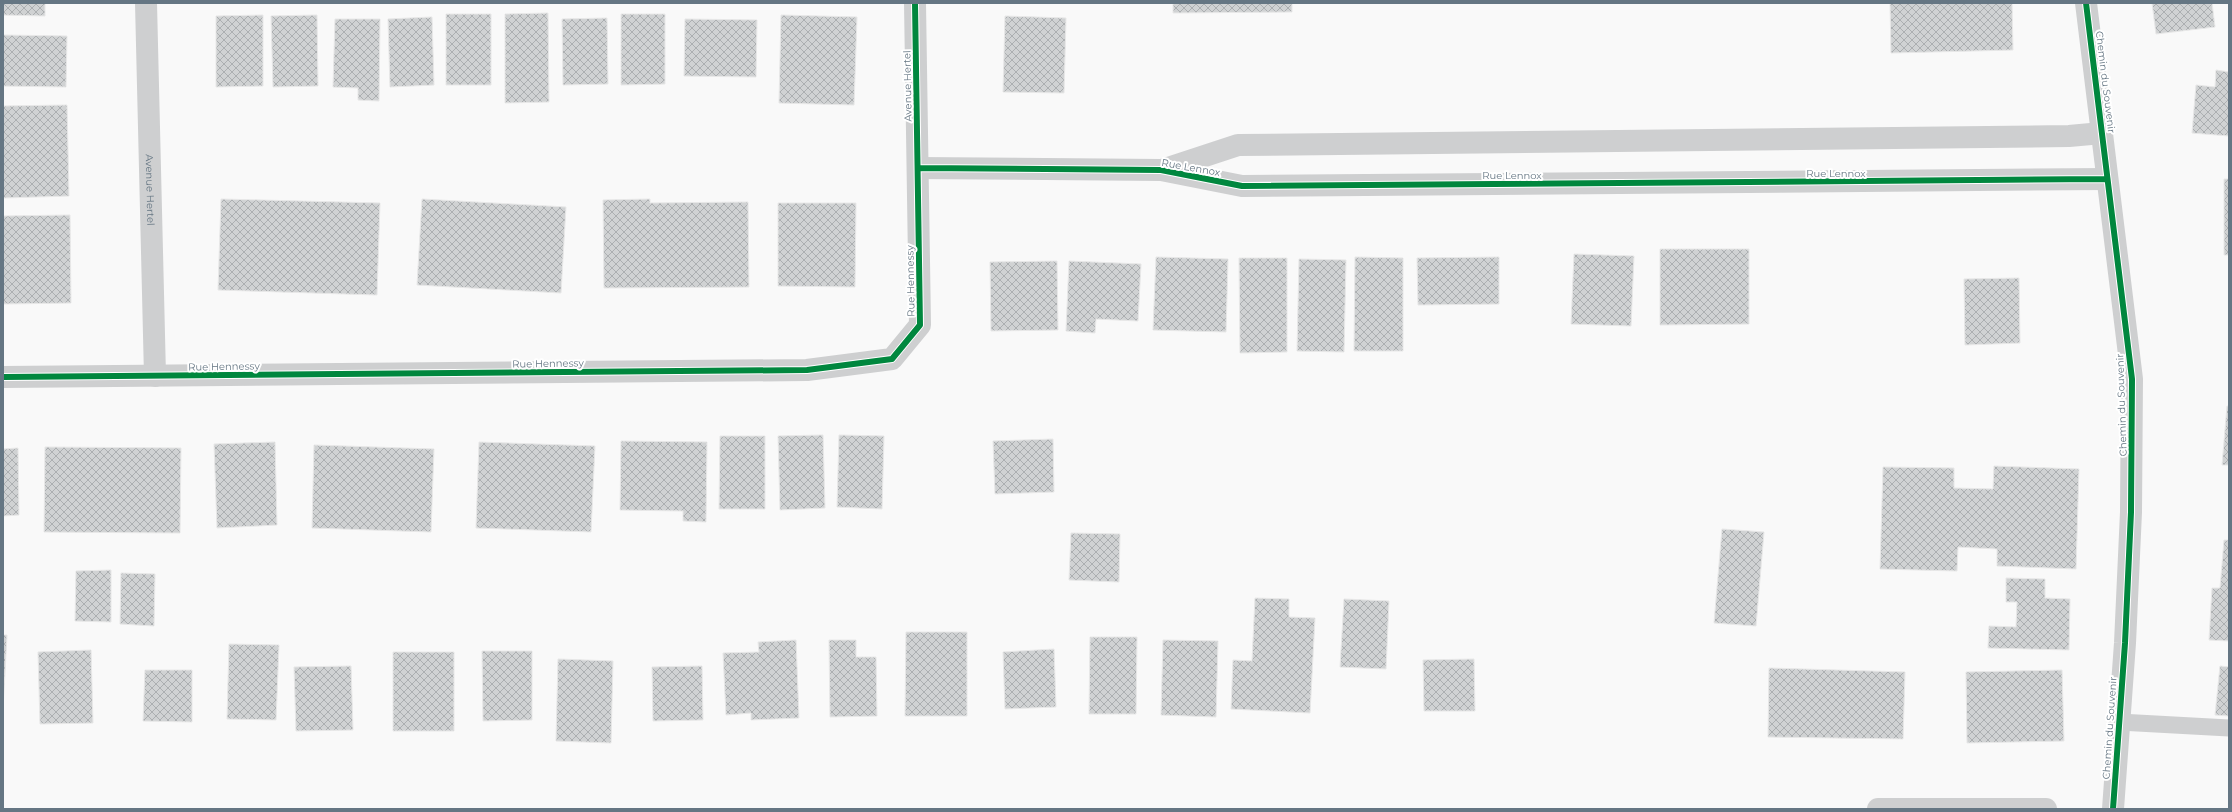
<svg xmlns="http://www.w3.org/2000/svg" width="2232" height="812" font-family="Montserrat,sans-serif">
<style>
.building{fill:url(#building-cross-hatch);stroke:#e8e8e8}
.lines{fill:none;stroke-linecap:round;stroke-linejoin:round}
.service{stroke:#cecfd0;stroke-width:17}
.minor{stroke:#cecfd0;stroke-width:22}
.tertiary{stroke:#cecfd0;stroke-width:22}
.cycleway-casing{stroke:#fff;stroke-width:8}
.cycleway{stroke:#00873e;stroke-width:6}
.labels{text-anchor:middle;stroke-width:4;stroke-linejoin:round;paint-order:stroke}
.street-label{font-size:10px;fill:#657683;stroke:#fff}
</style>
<defs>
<pattern id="building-cross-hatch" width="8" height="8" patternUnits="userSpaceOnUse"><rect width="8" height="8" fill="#d0d2d3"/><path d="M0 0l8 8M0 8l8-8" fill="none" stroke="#acafb1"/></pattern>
</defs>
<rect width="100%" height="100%" fill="#f9f9f9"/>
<path class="building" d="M 3,3 L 45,3 L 45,16 L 3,15 Z
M 1173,3 L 1292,3 L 1292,12 L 1173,13 Z
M 1890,3 L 2012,3 L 2013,50 L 1891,53 Z
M 2152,3 L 2212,3 L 2215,27 L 2156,34 Z
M 548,13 L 549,102 L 505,103 L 505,14 Z
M 446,14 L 491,14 L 491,85 L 446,85 Z
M 621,14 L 665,14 L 665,84 L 621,85 Z
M 263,15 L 263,86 L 216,87 L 216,16 Z
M 317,15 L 318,86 L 273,87 L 271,16 Z
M 781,15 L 857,17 L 854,105 L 779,103 Z
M 1005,16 L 1066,18 L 1064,93 L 1003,92 Z
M 432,17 L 434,85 L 390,87 L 388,19 Z
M 607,18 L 608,84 L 563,85 L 562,19 Z
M 335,19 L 380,19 L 379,101 L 358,100 L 358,88 L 333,87 Z
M 685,19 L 757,20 L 756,77 L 684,76 Z
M 3,35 L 67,36 L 66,87 L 3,86 Z
M 2216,70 L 2229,72 L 2229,136 L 2192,133 L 2196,85 L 2215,87 Z
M 67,105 L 69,196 L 3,198 L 3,106 Z
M 2224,179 L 2229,179 L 2229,255 L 2224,255 Z
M 221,199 L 380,203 L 377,295 L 218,290 Z
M 422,199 L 566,207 L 561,293 L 417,285 Z
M 650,199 L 650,203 L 748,202 L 749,287 L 604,288 L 603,200 Z
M 778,203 L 856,203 L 855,287 L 778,286 Z
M 70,215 L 71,303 L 3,304 L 3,216 Z
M 1660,249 L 1749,249 L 1749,324 L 1660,325 Z
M 1574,254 L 1634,256 L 1631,326 L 1571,324 Z
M 1156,257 L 1228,259 L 1226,332 L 1153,330 Z
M 1355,257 L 1403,258 L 1403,351 L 1354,351 Z
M 1499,257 L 1499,304 L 1418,305 L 1417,258 Z
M 1239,258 L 1287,258 L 1287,352 L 1240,353 Z
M 1299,259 L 1346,260 L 1344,352 L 1297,351 Z
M 1057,261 L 1058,330 L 991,331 L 990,262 Z
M 1069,261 L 1141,264 L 1138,321 L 1096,319 L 1095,333 L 1066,331 Z
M 2019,278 L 2020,343 L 1965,345 L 1964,279 Z
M 2227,406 L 2229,406 L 2229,465 L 2222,465 Z
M 823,435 L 825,508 L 780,510 L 778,436 Z
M 839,435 L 884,436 L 882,509 L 837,507 Z
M 720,436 L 765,436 L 765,509 L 719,509 Z
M 1053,439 L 1054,492 L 995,494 L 993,441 Z
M 621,441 L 707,442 L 706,522 L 683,521 L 683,511 L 620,510 Z
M 275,442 L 277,525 L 217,528 L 214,444 Z
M 479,442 L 595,446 L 591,532 L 476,528 Z
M 314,445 L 434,449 L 431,532 L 312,528 Z
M 45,447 L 181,448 L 180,533 L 44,532 Z
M 18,448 L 19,515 L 3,516 L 3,449 Z
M 1994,466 L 2079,469 L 2076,569 L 1997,566 L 1997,549 L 1958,547 L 1957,571 L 1880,569 L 1883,467 L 1954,468 L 1954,488 L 1993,489 Z
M 1722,529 L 1764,532 L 1756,626 L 1714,623 Z
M 1071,533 L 1120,534 L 1119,582 L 1069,580 Z
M 2224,540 L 2229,540 L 2229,641 L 2209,640 L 2212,588 L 2220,588 Z
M 111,570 L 111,622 L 75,621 L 76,571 Z
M 121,573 L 155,574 L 154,626 L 120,624 Z
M 2006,578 L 2045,579 L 2045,598 L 2070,599 L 2069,650 L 1988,648 L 1989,626 L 2016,627 L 2017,602 L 2006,602 Z
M 1255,598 L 1289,599 L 1289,617 L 1315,618 L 1310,713 L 1231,709 L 1233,660 L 1252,661 Z
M 1344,599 L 1389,601 L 1386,669 L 1340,667 Z
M 906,632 L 967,632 L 967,716 L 905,716 Z
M 3,635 L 7,635 L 3,709 Z
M 1090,637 L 1137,637 L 1136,714 L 1089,714 Z
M 796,640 L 799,718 L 751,720 L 751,713 L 726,715 L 723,653 L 759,652 L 758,642 Z
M 829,640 L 856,640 L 856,657 L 876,657 L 877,716 L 830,717 Z
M 1163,640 L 1218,641 L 1216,717 L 1161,715 Z
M 229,644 L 279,645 L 276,720 L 227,719 Z
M 1054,649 L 1056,707 L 1005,709 L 1003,652 Z
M 91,650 L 93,723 L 40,724 L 38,652 Z
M 482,651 L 532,651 L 532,720 L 483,721 Z
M 393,652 L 454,652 L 454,731 L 393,731 Z
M 558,659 L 613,661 L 611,743 L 556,741 Z
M 1474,659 L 1475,711 L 1424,711 L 1423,660 Z
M 351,666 L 353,730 L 296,731 L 294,667 Z
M 702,666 L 703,720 L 653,721 L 652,667 Z
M 2220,666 L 2229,667 L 2229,716 L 2215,715 Z
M 1769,668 L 1905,672 L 1903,739 L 1768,737 Z
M 145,670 L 192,670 L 192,722 L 143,721 Z
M 2062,670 L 2064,741 L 1967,743 L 1966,672 Z"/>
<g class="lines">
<path class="service" d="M 2119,722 L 2229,728"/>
<g class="minor">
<path id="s1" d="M 146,3 L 155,376"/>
<path d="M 918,168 L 1161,170 L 1242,186 L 2107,179"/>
<path d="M 1162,170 L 1238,145 L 2069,136 L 2102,133"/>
<path d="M 3,377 L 807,370 L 892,359 L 920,325 L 915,3"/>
<path d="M 1878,809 L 2046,809"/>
</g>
<path class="tertiary" d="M 2086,3 L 2132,379 L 2131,512 L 2125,643 L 2113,809"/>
<g class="cycleway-casing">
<path id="cycleway" d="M 2086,3 L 2132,379 L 2131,512 L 2125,643 L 2113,809
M 918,168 L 1161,170 L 1242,186 L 2107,179
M 3,377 L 807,370 L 892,359 L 920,325 L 915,3"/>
</g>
<use href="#cycleway" class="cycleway"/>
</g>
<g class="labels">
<g class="street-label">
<text transform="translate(2106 82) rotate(83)" y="4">Chemin du Souvenir</text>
<text transform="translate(907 86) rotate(-91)" y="4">Avenue Hertel</text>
<text transform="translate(1191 167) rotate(10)" y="4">Rue Lennox</text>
<text x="1836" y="177">Rue Lennox</text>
<text x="1512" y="179">Rue Lennox</text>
<text dy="4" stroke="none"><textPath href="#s1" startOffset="187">Avenue Hertel</textPath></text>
<text transform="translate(910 281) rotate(-91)" y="4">Rue Hennessy</text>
<text transform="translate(548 363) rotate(-1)" y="4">Rue Hennessy</text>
<text transform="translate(224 366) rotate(-1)" y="4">Rue Hennessy</text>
<text transform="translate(2121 405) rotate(-92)" y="4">Chemin du Souvenir</text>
<text transform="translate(2109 728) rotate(-86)" y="4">Chemin du Souvenir</text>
</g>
</g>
<rect width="2232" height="812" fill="none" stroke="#657683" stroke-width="8"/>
</svg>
